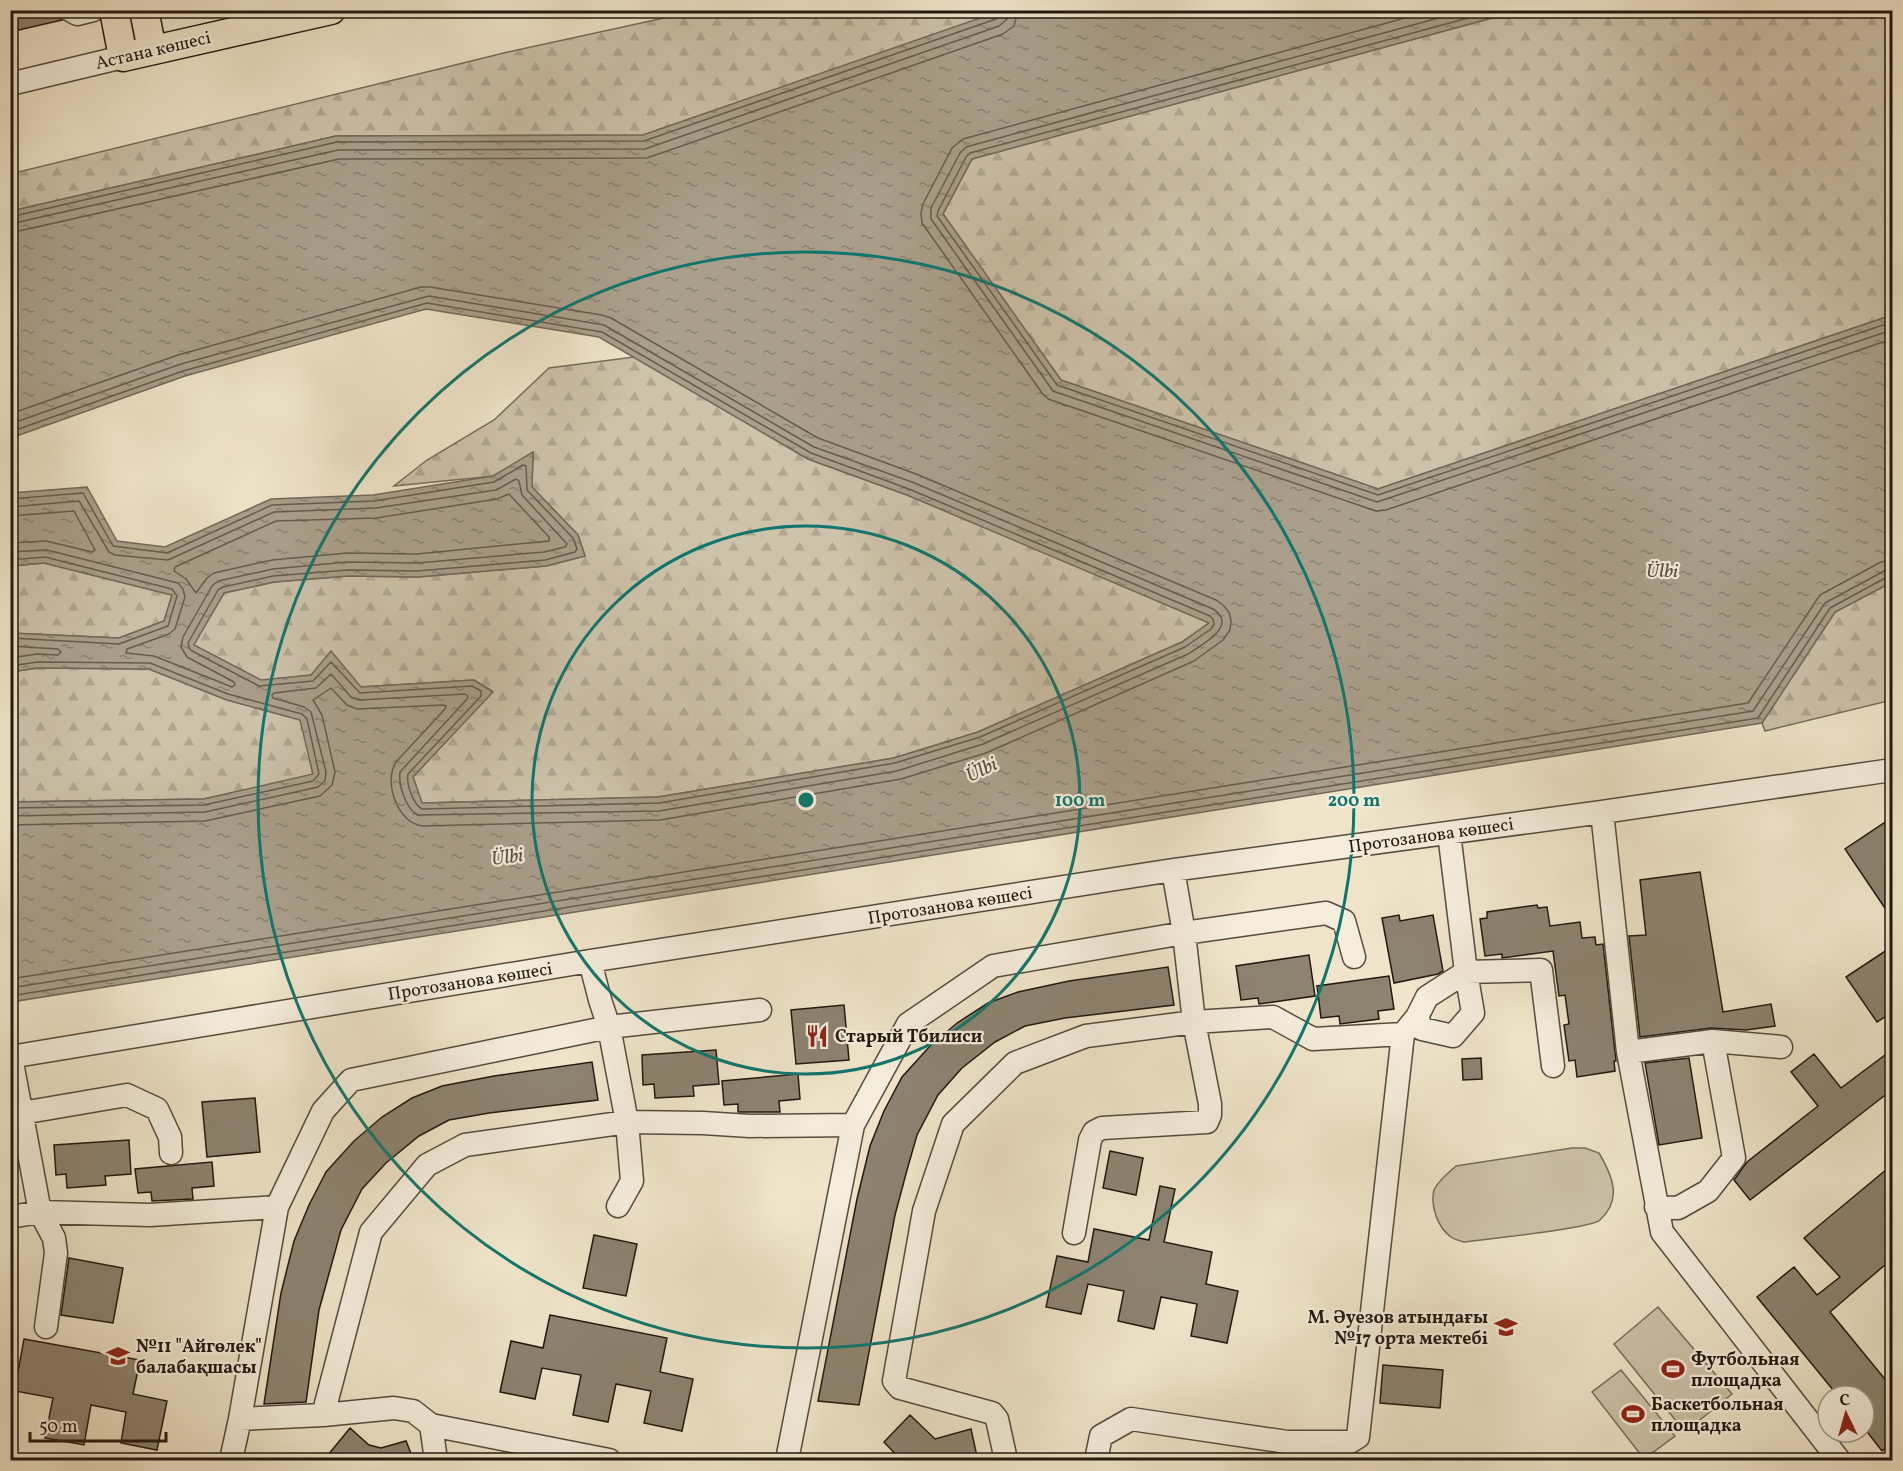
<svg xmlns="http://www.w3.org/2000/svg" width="1903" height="1471" font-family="Vollkorn,serif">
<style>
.forest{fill:url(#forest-firs);stroke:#776d5d;stroke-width:1.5}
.pitch{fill:#cdc2aa;stroke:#776d5d;stroke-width:1.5}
.water{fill:url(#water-ripples);stroke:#73695a;stroke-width:1.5}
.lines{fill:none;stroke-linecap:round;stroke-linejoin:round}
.shore{stroke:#665c4e;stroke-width:1.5}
.building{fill:#8d8371;stroke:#211810;stroke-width:1.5}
.minor-casing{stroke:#554b3e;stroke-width:25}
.major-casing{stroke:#211810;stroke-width:31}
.minor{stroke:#f5eedd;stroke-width:22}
.major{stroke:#f0e5ca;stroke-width:28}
.ring{fill:none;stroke:#0f766e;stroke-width:3}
.labels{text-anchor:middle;stroke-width:4.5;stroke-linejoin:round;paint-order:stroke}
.street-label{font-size:18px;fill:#211810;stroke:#f5eedd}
.poi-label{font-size:18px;font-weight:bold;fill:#211810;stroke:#f5eedd;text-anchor:start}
.water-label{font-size:20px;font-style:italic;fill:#584e41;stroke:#f5eedd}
.centre{fill:#0f766e;stroke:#f5eedd;stroke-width:3}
.ring-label{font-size:18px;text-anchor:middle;font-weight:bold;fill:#0f766e;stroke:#f5eedd;stroke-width:4.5;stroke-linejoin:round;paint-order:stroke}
</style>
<defs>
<pattern id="forest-firs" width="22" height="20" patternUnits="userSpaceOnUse" patternTransform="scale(1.5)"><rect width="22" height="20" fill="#cdc2aa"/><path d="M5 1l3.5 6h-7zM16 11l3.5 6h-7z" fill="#b0a691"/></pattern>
<pattern id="water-ripples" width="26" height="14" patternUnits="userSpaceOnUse" patternTransform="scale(1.5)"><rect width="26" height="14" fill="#aa9f8b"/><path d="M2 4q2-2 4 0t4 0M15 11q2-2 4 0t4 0" fill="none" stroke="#8a8170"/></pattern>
</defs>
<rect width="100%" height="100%" fill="#f0e5ca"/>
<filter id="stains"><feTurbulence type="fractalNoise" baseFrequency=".00333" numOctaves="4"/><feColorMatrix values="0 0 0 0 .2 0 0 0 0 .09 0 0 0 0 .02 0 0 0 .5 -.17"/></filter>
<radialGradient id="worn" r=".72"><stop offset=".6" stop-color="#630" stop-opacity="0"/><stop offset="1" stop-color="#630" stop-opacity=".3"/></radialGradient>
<path class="forest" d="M 1827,10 L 1892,11 L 1892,315 L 1378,489 L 1061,380 L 943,214 L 972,159 L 1492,18 L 1827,13 Z
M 696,11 L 1003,11 L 643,135 L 336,136 L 11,211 L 10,174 L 508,52 Z
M 634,357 L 808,459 L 907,495 L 1210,622 L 1182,642 L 978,732 L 894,758 L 658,797 L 422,803 L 413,777 L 492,691 L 474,680 L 361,687 L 311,675 L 261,681 L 193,645 L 224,593 L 274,582 L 348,576 L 418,577 L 546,566 L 585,556 L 578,535 L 532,487 L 533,452 L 494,476 L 394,486 L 427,460 L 494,420 L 549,368 Z
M 44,563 L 172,595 L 164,621 L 119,638 L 11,633 L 11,566 Z
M 1892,582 L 1892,700 L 1765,731 L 1762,723 L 1835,612 Z
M 38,668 L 149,669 L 227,700 L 301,720 L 313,775 L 204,799 L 11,802 L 10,672 Z"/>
<path class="pitch" d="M 1572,1148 L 1585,1148 L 1599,1153 C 1612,1175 1623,1199 1600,1220 C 1590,1229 1485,1239 1464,1242 C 1460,1241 1454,1239 1451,1237 C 1438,1228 1430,1206 1434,1190 C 1438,1181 1449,1172 1456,1166 Z
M 1658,1307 L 1732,1394 L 1685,1432 L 1614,1344 Z
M 1621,1370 L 1675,1436 L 1644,1459 L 1592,1392 Z"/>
<path class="water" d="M 1003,10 L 1827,11 L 1827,13 L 1492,18 L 972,159 L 943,214 L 1061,380 L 1378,489 L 1892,315 L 1892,582 L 1835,612 L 1762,723 L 11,1002 L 11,802 L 204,799 L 313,774 L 300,720 L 227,700 L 149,669 L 38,668 L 11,672 L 11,633 L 119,638 L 164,621 L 172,595 L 44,563 L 11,566 L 11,493 L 87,487 L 117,541 L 165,547 L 271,499 L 373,495 L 493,476 L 533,452 L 532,487 L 578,535 L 585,556 L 546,566 L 418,577 L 348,576 L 274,582 L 224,593 L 194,645 L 261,680 L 311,675 L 331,651 L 361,687 L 474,680 L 493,692 L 413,777 L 422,803 L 658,797 L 894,758 L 978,732 L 1182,642 L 1209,623 L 907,495 L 808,459 L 599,337 L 426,309 L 185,376 L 11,438 L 11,211 L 336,136 L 643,135 Z"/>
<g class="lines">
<path class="shore" d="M 1434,10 L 963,139 L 952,148 L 923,204 L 921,213 L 922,223 L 1042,393 L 1048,399 L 1376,511 L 1386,510 L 1892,339
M 1468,10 L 966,147 L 960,153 L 931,208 L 931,219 L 1053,391 L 1377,502 L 1892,330
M 1603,10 L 1490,12 L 970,153 L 966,157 L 938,211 L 937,216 L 1057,385 L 1378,495 L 1892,322
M 10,217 L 337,142 L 644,141 L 996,19 L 1000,16 L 1001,10
M 10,224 L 338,150 L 645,149 L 999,26 L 1007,19 L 1009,10
M 10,233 L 339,159 L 647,158 L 1003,34 L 1014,26 L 1018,10
M 10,414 L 178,355 L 421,287 L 430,287 L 602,315 L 611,318 L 818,438 L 916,474 L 1216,600 L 1223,605 L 1229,612 L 1231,621 L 1230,630 L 1223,640 L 1194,661 L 986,753 L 901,779 L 660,820 L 423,826 C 398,824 383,782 396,762 L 445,709 L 446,706 L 443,705 L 357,709 L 347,705 L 331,688 L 313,700 L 322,715 L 335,772 L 332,785 L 320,796 L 205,821 L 10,825
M 10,424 L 181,364 L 429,296 L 604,325 L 814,447 L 912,482 L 1213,609 C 1239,625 1202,645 1188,654 L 983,744 L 897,771 L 659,811 L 417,815 C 406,808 398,785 400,772 L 467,699 L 468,696 L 465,694 L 359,700 L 351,697 L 331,674 L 316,688 L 274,693 L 272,695 L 273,698 L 304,707 L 311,712 L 326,772 L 325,781 L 318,787 L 205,812 L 10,816
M 10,432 L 183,371 L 427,303 L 602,332 L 811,453 L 909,489 L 1210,616 L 1213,619 L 1214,624 L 1211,629 L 1185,647 L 980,737 L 895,763 L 659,803 L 422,809 C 413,804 406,784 408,774 L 481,696 L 481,691 L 472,686 L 360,693 L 331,662 L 313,681 L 259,686 L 192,651 L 189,648 L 188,643 L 218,590 L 223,587 L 273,576 L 348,570 L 417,571 L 545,560 L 575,552 L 577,549 L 573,538 L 527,490 L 526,466 L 523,465 L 494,482 L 374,501 L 272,505 L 167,553 L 113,546 L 83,493 L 10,499
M 509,494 L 549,537 L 549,541 L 417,554 L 347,553 L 272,560 L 214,573 L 207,578 L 196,593 L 186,579 L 174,571 L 175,567 L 276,521 L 376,518 L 497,499 Z
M 10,507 L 79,501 L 109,552 L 115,555 L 168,560 L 274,512 L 376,508 L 496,490 L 516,479 L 519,481 L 522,495 L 567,544 L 565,547 L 544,552 L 417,563 L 347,562 L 273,569 L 218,581 L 212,586 L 183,637 L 181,647 L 187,657 L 234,682 L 235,685 L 232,687 L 154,656 L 126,653 L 127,649 L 169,634 L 175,629 L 185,597 L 183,589 L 178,583 L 47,550 L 10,552
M 10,516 L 74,511 L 95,550 L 92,552 L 46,541 L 10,543
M 10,560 L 45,557 L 172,589 L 177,596 L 168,626 L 119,644 L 10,638
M 10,646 L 58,649 L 61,652 L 58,655 L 37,654 L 10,658
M 10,666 L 38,662 L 150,663 L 228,694 L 302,714 L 307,719 L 319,774 L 313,781 L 204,805 L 10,808
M 10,979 L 1748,703 L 1820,595 L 1881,562 L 1892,560
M 10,988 L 1753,711 L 1825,603 L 1884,571 L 1892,569
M 10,996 L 1758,718 L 1830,608 L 1887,577 L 1892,577"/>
</g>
<path class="building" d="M 10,10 L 57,10 L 62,20 L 10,32 Z
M 1893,817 L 1893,920 L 1845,849 Z
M 1700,872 L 1723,1012 L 1771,1004 L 1775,1026 L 1746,1030 L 1711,1028 L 1640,1037 L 1629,936 L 1646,935 L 1640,880 Z
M 1537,905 L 1538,908 L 1547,907 L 1550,926 L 1580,922 L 1582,938 L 1595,937 L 1596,945 L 1603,944 L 1616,1061 L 1614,1061 L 1615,1071 L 1577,1077 L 1575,1060 L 1569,1061 L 1564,1025 L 1569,1024 L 1565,995 L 1559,996 L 1553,951 L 1502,958 L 1502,954 L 1485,956 L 1480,919 L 1487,918 L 1487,912 Z
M 1399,915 L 1400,921 L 1433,915 L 1443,971 L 1438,974 L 1394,983 L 1382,918 Z
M 1893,946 L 1893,1012 L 1877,1022 L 1846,977 Z
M 1309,955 L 1315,996 L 1259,1004 L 1258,998 L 1241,1000 L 1236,966 Z
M 1168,967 L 1174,1005 L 1065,1018 L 1025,1026 L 995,1042 L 962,1068 L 938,1095 L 917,1135 L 907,1170 L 895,1215 L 859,1405 L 818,1401 L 857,1199 L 870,1146 L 884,1111 L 902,1077 L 930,1046 L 957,1023 L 988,1003 L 1018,992 L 1069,981 Z
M 1389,976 L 1394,1009 L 1378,1011 L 1379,1019 L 1340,1024 L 1339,1016 L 1321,1018 L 1317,986 Z
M 844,1005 L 849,1060 L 796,1064 L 791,1010 Z
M 1893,1049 L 1893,1089 L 1750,1200 L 1734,1180 L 1747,1162 L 1818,1106 L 1791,1072 L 1814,1054 L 1841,1088 Z
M 716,1050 L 719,1084 L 693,1086 L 694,1096 L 655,1098 L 654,1084 L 643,1085 L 642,1055 Z
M 1481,1058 L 1482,1079 L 1463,1080 L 1462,1059 Z
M 1689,1058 L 1702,1138 L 1659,1145 L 1645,1063 Z
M 592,1062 L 598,1100 L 489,1113 L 449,1120 L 419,1136 L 386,1163 L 362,1189 L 341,1230 L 319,1310 L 306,1402 L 264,1404 L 281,1293 L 294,1241 L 309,1205 L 326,1172 L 354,1141 L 382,1117 L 412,1098 L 442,1086 L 494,1076 Z
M 798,1074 L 800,1099 L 779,1101 L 780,1112 L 738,1112 L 738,1104 L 724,1105 L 722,1081 Z
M 255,1098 L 260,1152 L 207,1157 L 202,1102 Z
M 129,1140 L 131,1174 L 105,1176 L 106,1185 L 67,1188 L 66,1174 L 56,1175 L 54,1145 Z
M 1110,1151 L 1143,1158 L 1136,1195 L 1103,1188 Z
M 212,1162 L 214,1186 L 192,1188 L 193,1199 L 152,1201 L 151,1192 L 138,1193 L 135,1169 Z
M 1893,1164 L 1893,1197 L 1885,1204 L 1893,1213 L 1893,1258 L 1830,1312 L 1893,1389 L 1893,1442 L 1882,1451 L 1864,1428 L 1864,1396 L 1838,1396 L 1757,1297 L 1794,1267 L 1817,1295 L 1840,1277 L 1804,1238 Z
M 1160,1186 L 1175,1189 L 1164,1242 L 1212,1252 L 1206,1284 L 1238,1291 L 1227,1343 L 1191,1336 L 1197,1304 L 1161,1297 L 1154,1329 L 1118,1321 L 1124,1291 L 1088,1284 L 1081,1314 L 1046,1307 L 1057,1256 L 1088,1262 L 1094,1229 L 1149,1240 Z
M 594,1235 L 637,1244 L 626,1296 L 583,1288 Z
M 69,1258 L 123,1268 L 113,1323 L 61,1315 Z
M 550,1315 L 667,1338 L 660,1372 L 693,1379 L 682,1431 L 644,1423 L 651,1391 L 616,1384 L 608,1422 L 573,1415 L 581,1375 L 542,1368 L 535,1399 L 500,1392 L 511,1341 L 543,1348 Z
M 24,1339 L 140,1360 L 133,1394 L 167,1401 L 157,1450 L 121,1443 L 126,1412 L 91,1405 L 84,1445 L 45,1438 L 53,1398 L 10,1390 L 10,1370 L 18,1372 Z
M 1383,1365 L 1443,1370 L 1440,1408 L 1380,1403 Z
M 910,1415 L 935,1439 L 971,1429 L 978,1461 L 902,1461 L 884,1442 Z
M 350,1428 L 369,1445 L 381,1448 L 406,1441 L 414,1461 L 323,1461 Z"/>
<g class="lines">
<g class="minor-casing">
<path id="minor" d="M 70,10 L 77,14 L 93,10
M 10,84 L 123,57
M 1602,812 L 1628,1052 L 1662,1232 L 1839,1460
M 1417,1017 L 1422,1029 L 1453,1036 L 1473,1013 L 1466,972 L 1541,970 L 1553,1066
M 1628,1052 L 1713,1041 L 1781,1047
M 10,1057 L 590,961 L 1173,870 L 1602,812 L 1892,770
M 11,1057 L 40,1212 L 54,1238 L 56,1253 L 46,1327
M 10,1115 L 127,1095 L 157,1109 L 170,1137 L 171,1153
M 618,1206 L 632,1181 L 627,1122 L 703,1123 L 750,1126 L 853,1125
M 1656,1207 L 1678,1208 L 1708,1191 L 1734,1158 L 1713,1041
M 10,1217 L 40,1212 L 150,1215 L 277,1207
M 1074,1233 L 1090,1140 L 1094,1132 L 1102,1128 L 1207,1122 L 1210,1115 L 1210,1104 L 1194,1022 L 1273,1017 L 1313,1039 L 1403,1034 L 1417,1017 L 1427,997 L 1466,972 L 1449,833
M 323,1415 L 371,1232 L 427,1165 L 465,1145 L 627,1122 L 609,1027 L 600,1000 L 590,961
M 240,1419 L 323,1415 L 394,1408 L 413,1411 L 431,1425 L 436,1460
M 431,1425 L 609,1460
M 231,1460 L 240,1419 L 277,1207 L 323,1111 L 351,1080 L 609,1027 L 760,1010
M 787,1460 L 853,1125 L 908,1024 L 993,966 L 1184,933 L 1326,913 L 1344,921 L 1354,957
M 1006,1460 L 997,1419 L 992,1413 L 900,1388 L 894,1381 L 924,1211 L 953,1124 L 1015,1063 L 1086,1036 L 1194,1022 L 1184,933 L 1173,870
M 1096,1460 L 1101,1436 L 1131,1419 L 1287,1442 L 1350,1442 L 1358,1437 L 1403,1034"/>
</g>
<g class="major-casing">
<path id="major" d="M 114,10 L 123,57 L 331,10
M 144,10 L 152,50"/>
</g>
<use href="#minor" class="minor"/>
<use href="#major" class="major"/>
</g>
<g class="ring">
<circle cx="806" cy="800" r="274"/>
<circle cx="806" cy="800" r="548"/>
</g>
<defs>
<g id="restaurant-bare" transform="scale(1.8)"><path d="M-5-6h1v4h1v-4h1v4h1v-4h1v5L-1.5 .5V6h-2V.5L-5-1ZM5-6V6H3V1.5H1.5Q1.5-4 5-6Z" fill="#8f2418" stroke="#f5eedd" stroke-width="2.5" paint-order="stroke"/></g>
<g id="school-bare" transform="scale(1.8)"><path d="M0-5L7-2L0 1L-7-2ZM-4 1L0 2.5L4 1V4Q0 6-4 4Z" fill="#8f2418" stroke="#f5eedd" stroke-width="2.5" paint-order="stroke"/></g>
<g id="stadium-bare" transform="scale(1.8)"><path d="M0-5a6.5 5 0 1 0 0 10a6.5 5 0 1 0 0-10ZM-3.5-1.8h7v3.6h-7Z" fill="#8f2418" stroke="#f5eedd" stroke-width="2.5" paint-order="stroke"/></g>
</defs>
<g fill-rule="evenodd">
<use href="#restaurant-bare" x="817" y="1036"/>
<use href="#school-bare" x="1506" y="1327"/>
<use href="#school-bare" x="118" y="1356"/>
<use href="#stadium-bare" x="1673" y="1369"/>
<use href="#stadium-bare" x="1633" y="1414"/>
</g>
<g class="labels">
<g class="street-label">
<text transform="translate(153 50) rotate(-13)" y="6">Астана көшесі</text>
<text transform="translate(1431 835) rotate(-8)" y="6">Протозанова көшесі</text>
<text transform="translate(950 905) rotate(-9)" y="6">Протозанова көшесі</text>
<text transform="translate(470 981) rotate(-9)" y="6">Протозанова көшесі</text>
</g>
<g class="poi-label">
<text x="835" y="1042">Старый Тбилиси</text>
<text x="1488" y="1323" text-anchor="end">М. Әуезов атындағы<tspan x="1488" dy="21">№17 орта мектебі</tspan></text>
<text x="136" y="1352">№11 "Айгөлек"<tspan x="136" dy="21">балабақшасы</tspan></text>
<text x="1691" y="1365">Футбольная<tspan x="1691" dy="21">площадка</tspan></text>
<text x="1651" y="1410">Баскетбольная<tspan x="1651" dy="21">площадка</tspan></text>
</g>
<g class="water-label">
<text x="1662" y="577">Ülbi</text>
<text transform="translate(981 769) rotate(-26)" y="7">Ülbi</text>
<text transform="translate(507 856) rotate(-7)" y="7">Ülbi</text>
</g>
</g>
<circle cx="806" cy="800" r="9" class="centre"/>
<g class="ring-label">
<text x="1080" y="806">100 m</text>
<text x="1354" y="806">200 m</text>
</g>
<rect width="1903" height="1471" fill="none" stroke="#f0e5ca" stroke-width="36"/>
<rect x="12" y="12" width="1879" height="1447" fill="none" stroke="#211810" stroke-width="3"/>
<rect x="18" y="18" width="1867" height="1435" fill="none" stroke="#211810" stroke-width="1.5"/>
<g transform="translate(1846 1414) rotate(355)"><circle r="28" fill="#f5eedd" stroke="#a0988b" stroke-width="1.5"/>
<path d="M0-4.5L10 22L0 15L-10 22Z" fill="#8f2418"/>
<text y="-9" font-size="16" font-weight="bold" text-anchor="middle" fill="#211810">С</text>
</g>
<path d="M30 1432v9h136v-9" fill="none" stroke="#211810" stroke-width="3"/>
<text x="39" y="1432" font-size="18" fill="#211810" stroke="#f5eedd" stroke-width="4.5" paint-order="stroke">50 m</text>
<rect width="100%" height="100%" filter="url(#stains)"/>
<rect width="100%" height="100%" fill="url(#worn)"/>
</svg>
